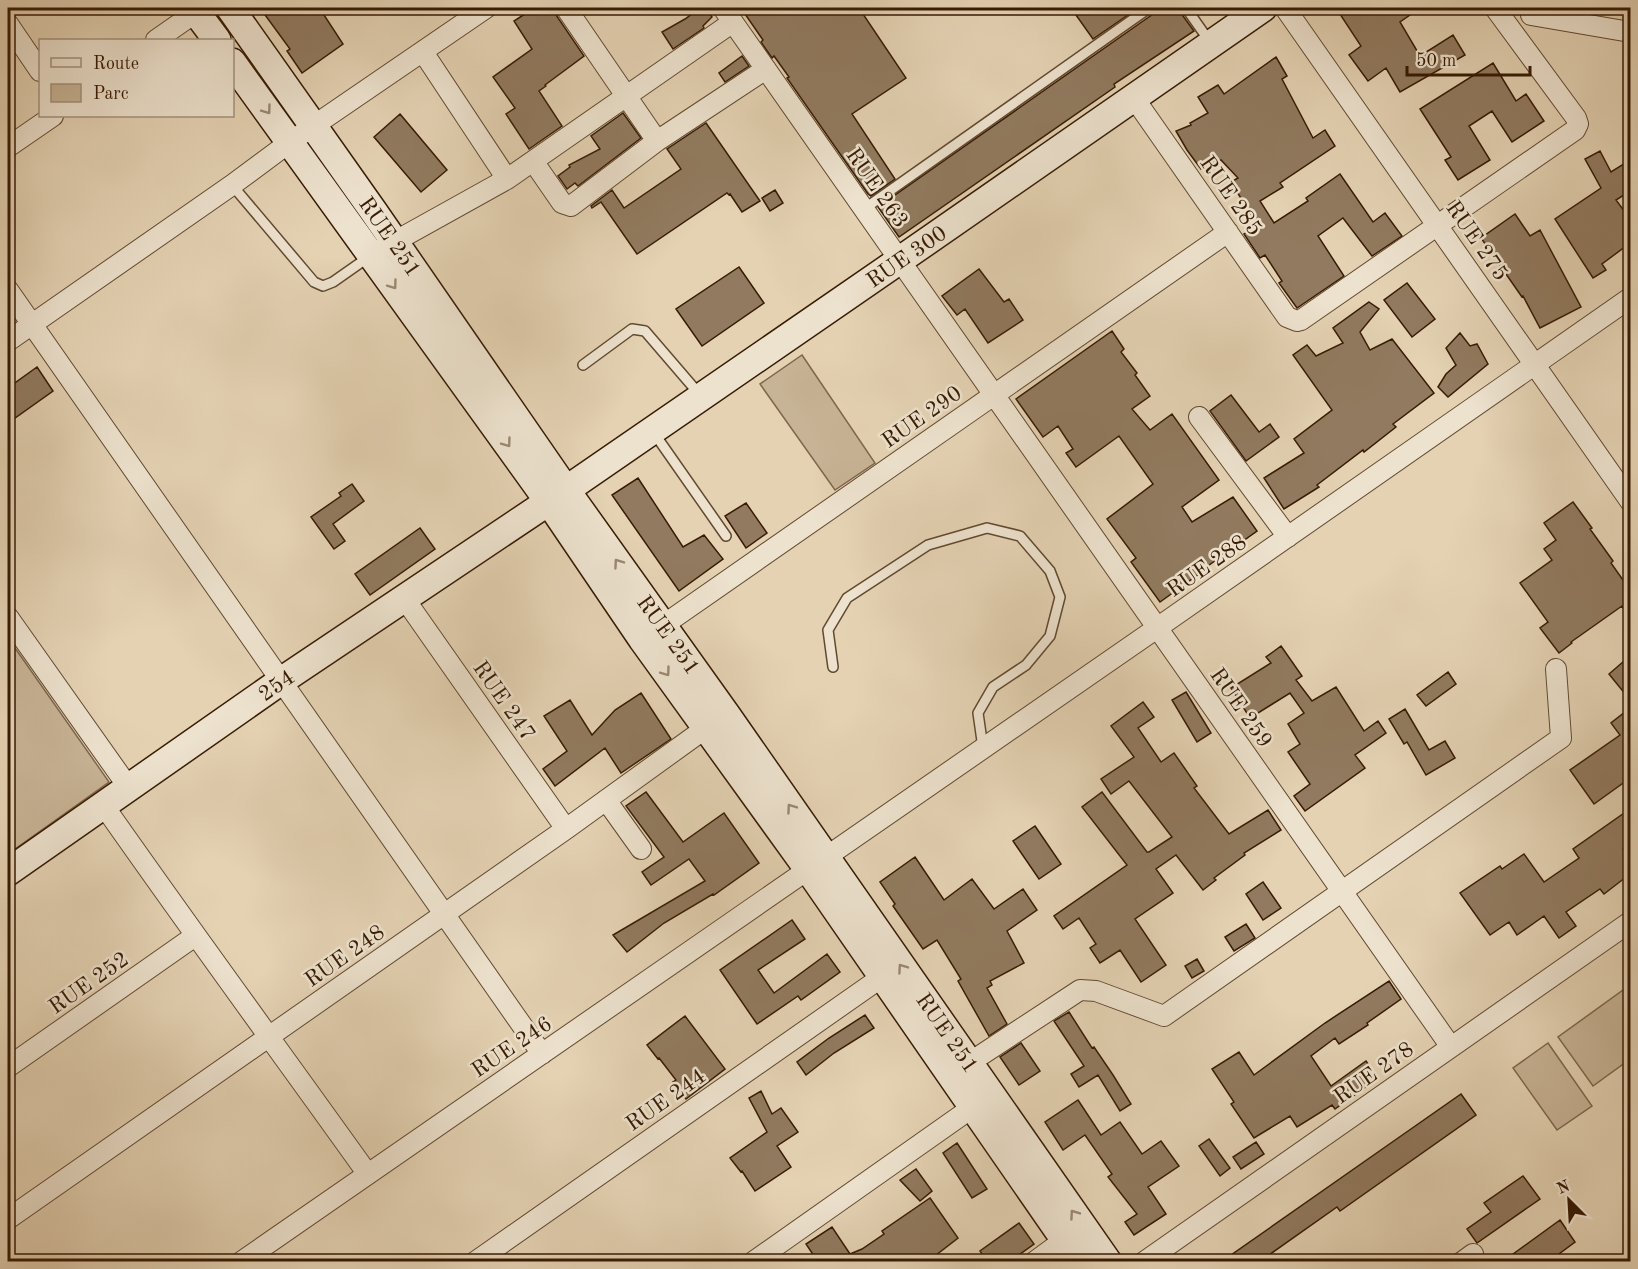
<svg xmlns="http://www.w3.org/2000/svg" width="1638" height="1269" font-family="'Old Standard TT',serif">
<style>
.green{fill:#c7b395;stroke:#7f674c;stroke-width:1.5}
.building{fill:#917a5f;stroke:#371b04;stroke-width:1.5}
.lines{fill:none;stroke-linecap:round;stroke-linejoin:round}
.lane-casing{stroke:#624930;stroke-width:12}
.street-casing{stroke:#624930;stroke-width:22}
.secondary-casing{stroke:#371b04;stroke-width:30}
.lane{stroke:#ede2ce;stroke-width:9}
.street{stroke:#ede2ce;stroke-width:20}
.secondary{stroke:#ede2ce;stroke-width:27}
.oneway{stroke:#9b8873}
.labels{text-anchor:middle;stroke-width:5;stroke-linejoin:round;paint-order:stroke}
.street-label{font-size:22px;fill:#371b04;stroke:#ede2ce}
</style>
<rect width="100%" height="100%" fill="#e4d2b3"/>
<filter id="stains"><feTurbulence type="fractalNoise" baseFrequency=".00333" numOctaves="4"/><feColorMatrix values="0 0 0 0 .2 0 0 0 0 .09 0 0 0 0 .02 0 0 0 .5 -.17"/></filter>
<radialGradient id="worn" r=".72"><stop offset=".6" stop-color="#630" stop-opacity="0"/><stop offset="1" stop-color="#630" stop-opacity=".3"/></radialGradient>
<path class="green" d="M 802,355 L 875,463 L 835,490 L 760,384 Z
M 8,638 L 109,782 L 8,854 Z
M 1630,985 L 1630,1059 L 1593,1086 L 1558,1037 Z
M 1548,1043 L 1592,1106 L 1557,1130 L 1513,1068 Z"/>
<path class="building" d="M 260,8 L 335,8 L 324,15 L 343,44 L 302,73 L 287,51 L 290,49 Z
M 534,8 L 554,8 L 556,15 L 584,56 L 545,85 L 546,86 L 539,91 L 562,126 L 529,149 L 506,114 L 515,108 L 493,77 L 532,49 L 514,21 Z
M 700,8 L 706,8 L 712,17 L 703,26 L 704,28 L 673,49 L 662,32 L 685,19 Z
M 755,8 L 859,8 L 906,78 L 852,114 L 895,179 L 871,196 L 868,194 L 787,78 L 789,77 L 774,56 L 772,58 L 761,42 L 763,40 L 745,14 Z
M 1071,8 L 1138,8 L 1093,39 Z
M 1156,8 L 1179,8 L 1180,12 L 1194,31 L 1114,84 L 1115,87 L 899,237 L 878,207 L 1153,14 Z
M 1336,8 L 1420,8 L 1400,22 L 1420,56 L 1453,35 L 1465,55 L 1400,92 L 1386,68 L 1368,81 L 1349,55 L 1361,46 Z
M 742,56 L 749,66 L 725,82 L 719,73 Z
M 1276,57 L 1287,76 L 1282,79 L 1313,138 L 1325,130 L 1335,146 L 1280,183 L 1283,187 L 1260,201 L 1274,223 L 1308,201 L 1306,198 L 1340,174 L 1373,222 L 1385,213 L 1402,236 L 1372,256 L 1343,218 L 1318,236 L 1344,276 L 1297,308 L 1279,283 L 1282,281 L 1265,255 L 1260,258 L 1244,234 L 1258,226 L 1231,182 L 1238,178 L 1221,160 L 1201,169 L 1187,150 L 1176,131 L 1191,125 L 1190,123 L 1208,113 L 1198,97 L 1218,85 L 1224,94 Z
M 1493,63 L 1516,101 L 1526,94 L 1544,121 L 1512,142 L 1492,111 L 1469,126 L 1490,160 L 1458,180 L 1445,160 L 1451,157 L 1420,109 Z
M 623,113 L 641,138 L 578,186 L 575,183 L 567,189 L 558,176 L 570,167 L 569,165 L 600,149 L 591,136 Z
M 400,114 L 447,170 L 421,192 L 374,137 Z
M 706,123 L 760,201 L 742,212 L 730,194 L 729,195 L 727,193 L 637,254 L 601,202 L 592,208 L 591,206 L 612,190 L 624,208 L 681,169 L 667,149 Z
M 1600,151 L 1611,172 L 1630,160 L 1630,191 L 1616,200 L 1630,219 L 1630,243 L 1602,264 L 1606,270 L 1593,278 L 1555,219 L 1601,188 L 1585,159 Z
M 775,190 L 783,203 L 770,211 L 762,198 Z
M 1515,214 L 1530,236 L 1540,230 L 1581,307 L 1540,328 L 1523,296 L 1522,297 L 1481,238 Z
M 739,267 L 764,303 L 702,346 L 676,309 Z
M 979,269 L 1004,302 L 1009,299 L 1023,320 L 988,343 L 965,309 L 957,315 L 942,296 Z
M 1407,283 L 1435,319 L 1412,337 L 1384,300 Z
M 1369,302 L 1379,309 L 1360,332 L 1370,350 L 1392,339 L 1434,393 L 1393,424 L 1396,427 L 1364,452 L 1363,450 L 1317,485 L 1319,487 L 1284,509 L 1264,478 L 1304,453 L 1294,439 L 1332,410 L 1293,355 L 1307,345 L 1316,356 L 1343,343 L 1333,328 Z
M 1112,331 L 1124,349 L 1121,352 L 1137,373 L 1135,375 L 1150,396 L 1132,409 L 1150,430 L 1172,414 L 1219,480 L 1182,507 L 1192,522 L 1233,497 L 1257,531 L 1205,568 L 1206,569 L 1160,602 L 1131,562 L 1136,558 L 1107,519 L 1153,484 L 1119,436 L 1076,467 L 1066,453 L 1073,449 L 1058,426 L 1043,437 L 1016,399 Z
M 1460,333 L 1470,346 L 1477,344 L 1488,364 L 1448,397 L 1438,387 L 1446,374 L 1456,365 L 1446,348 Z
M 37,367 L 53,391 L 8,423 L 8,388 Z
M 1231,395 L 1259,432 L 1270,424 L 1279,437 L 1246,461 L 1210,411 Z
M 638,478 L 683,547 L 704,535 L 723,559 L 679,591 L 612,495 Z
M 352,484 L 364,501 L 333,524 L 345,541 L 334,549 L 311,517 L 341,496 L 339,493 Z
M 1573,502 L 1592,528 L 1590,529 L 1613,561 L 1611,563 L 1630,590 L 1630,618 L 1622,606 L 1571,642 L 1572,643 L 1559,653 L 1540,628 L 1548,622 L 1520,583 L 1552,560 L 1544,549 L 1556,540 L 1544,523 Z
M 746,503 L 767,533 L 746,548 L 725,516 Z
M 420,528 L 435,549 L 370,595 L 355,574 Z
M 1281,646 L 1302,676 L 1296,680 L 1312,701 L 1336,687 L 1364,731 L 1378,721 L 1386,733 L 1355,755 L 1365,768 L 1305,811 L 1294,796 L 1310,784 L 1288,752 L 1300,744 L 1288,724 L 1304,713 L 1290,693 L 1250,718 L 1231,688 L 1271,663 L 1266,657 Z
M 1630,656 L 1630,700 L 1609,674 Z
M 1448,672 L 1456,684 L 1426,706 L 1417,695 Z
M 1186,692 L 1211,733 L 1197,742 L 1172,700 Z
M 641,693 L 671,739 L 621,773 L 605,748 L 555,786 L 543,769 L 567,751 L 544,716 L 570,700 L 592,735 L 615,710 Z
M 1143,702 L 1154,717 L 1138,728 L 1161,762 L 1174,753 L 1197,786 L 1194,788 L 1229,834 L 1268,810 L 1281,830 L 1244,853 L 1245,855 L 1214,878 L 1216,880 L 1203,890 L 1176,855 L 1156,869 L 1173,893 L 1135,919 L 1166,965 L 1141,982 L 1120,950 L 1100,963 L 1090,948 L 1096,944 L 1079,918 L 1063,929 L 1054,916 L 1127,865 L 1082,807 L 1102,792 L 1147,852 L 1149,852 L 1172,837 L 1129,781 L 1111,794 L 1101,779 L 1134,757 L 1111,726 Z
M 1630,708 L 1630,778 L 1594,804 L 1570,770 L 1620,735 L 1611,723 Z
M 1405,709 L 1429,750 L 1445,741 L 1455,758 L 1426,775 L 1407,742 L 1404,744 L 1389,719 Z
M 646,792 L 683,842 L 724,813 L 759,863 L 714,895 L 713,894 L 664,923 L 627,952 L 613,935 L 705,881 L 689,859 L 651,885 L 642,872 L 664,857 L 626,806 Z
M 1630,809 L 1630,844 L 1623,849 L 1630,860 L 1630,874 L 1604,894 L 1600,889 L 1566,912 L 1576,926 L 1559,938 L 1544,916 L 1517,935 L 1509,922 L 1490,935 L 1460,893 L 1500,866 L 1502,869 L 1524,854 L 1544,882 L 1579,858 L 1573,849 Z
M 1035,826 L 1061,864 L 1039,879 L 1013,841 Z
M 915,857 L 944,900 L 972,879 L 994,909 L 1023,889 L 1037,910 L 1007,931 L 1024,963 L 990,981 L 992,985 L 987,988 L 1007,1024 L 989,1036 L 958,981 L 961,979 L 937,940 L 923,949 L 893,906 L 895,904 L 880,882 Z
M 1263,882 L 1281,908 L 1263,920 L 1246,894 Z
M 792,920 L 805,939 L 758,970 L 774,993 L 827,954 L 840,972 L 801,1000 L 798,996 L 757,1024 L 720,970 Z
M 1246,924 L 1255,938 L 1234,951 L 1225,937 Z
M 1197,959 L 1204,971 L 1192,978 L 1185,966 Z
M 1389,981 L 1401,999 L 1367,1023 L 1368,1025 L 1339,1044 L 1335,1038 L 1311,1056 L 1331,1086 L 1366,1061 L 1378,1078 L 1335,1109 L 1332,1105 L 1297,1127 L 1290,1116 L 1254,1138 L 1231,1104 L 1234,1102 L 1212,1069 L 1239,1052 L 1254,1075 L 1325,1023 Z
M 1069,1012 L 1092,1048 L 1094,1047 L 1113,1075 L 1131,1104 L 1120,1111 L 1098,1075 L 1079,1087 L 1071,1074 L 1084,1066 L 1054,1021 Z
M 865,1015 L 874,1028 L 834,1053 L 806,1075 L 797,1062 L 829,1038 Z
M 685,1016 L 725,1069 L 686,1099 L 673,1082 L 676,1080 L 659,1058 L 658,1059 L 647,1045 Z
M 1021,1043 L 1040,1071 L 1019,1085 L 1000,1057 Z
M 761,1091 L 772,1114 L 781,1108 L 798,1132 L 777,1146 L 791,1167 L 755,1191 L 742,1171 L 741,1172 L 730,1158 L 767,1132 L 749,1098 Z
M 1461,1094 L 1476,1115 L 1340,1211 L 1337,1207 L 1259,1262 L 1221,1262 Z
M 1078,1100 L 1101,1135 L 1120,1122 L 1142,1154 L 1161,1141 L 1179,1166 L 1148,1187 L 1166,1214 L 1134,1235 L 1125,1222 L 1137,1214 L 1108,1177 L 1112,1174 L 1085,1135 L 1063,1150 L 1045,1122 Z
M 1209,1139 L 1230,1168 L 1220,1176 L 1199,1146 Z
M 1256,1142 L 1264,1154 L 1241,1169 L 1233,1157 Z
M 957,1143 L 987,1189 L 972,1198 L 943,1153 Z
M 916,1169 L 932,1191 L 920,1201 L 900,1180 Z
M 1523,1176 L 1540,1199 L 1477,1243 L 1467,1229 L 1491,1212 L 1484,1203 Z
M 930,1198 L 958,1238 L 927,1262 L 818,1262 L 806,1244 L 832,1227 L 850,1254 L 862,1249 L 884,1234 L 882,1231 Z
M 1560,1220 L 1575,1242 L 1548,1262 L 1502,1262 Z
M 1019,1223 L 1034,1244 L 1009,1262 L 987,1262 L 980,1251 Z"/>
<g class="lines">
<g class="lane-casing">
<path id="lane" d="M 1186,8 L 1210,42
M 232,185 L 314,282 L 323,286 L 333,282 L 370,256
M 864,209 L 1149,8
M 583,365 L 632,329 L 645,331 L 700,395
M 654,433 L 726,536
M 833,667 L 828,630 L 847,598 L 928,545 L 987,528 L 1020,536 L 1050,571 L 1060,597 L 1050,636 L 1026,665 L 993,687 L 978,713 L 983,748"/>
</g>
<g class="street-casing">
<path id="street" d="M 566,8 L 657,141
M 723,8 L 1451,1047
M 1285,8 L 1630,501
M 1531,15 L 1630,32
M 8,24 L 40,71
M 156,40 L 202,8
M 423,52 L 507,179
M 1134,98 L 1287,317 L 1297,321 L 1301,320 L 1575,130 L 1578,124 L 1576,118 L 1495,8
M 8,147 L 53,116
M 533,161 L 562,203 L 571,206 L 657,141 L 766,69
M 383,248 L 507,179 L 733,22
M 8,290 L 542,1054
M 8,341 L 232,185 L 290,142 L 486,8
M 1199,417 L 1288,537
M 404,598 L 566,829
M 8,617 L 129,788
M 652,633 L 1228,232
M 606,800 L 641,849
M 104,806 C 190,929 279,1050 367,1173
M 969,1063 L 1080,990 L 1096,991 L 1164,1016 L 1561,738 L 1556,669
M 8,1067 L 195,936
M 8,1219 L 566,829 L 717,720
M 241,1262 L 1157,628 L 1630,298
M 475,1262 L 882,977
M 753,1262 L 973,1107
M 1034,1262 L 1064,1240
M 1144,1262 L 1630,922
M 1462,1262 L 1473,1254"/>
</g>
<g class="secondary-casing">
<g id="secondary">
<path d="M 193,8 L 217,40"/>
<path id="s1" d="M 230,8 L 374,212 L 566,490 L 726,714 L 1108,1262"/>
<path d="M 232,62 L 549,502 L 642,639 L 808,869 L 1080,1262"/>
<path id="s2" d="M 8,872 L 281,681 L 566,490 L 900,260 L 1263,8"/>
</g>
</g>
<use href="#lane" class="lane"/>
<use href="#street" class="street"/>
<use href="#secondary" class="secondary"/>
</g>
<defs><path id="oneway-chevron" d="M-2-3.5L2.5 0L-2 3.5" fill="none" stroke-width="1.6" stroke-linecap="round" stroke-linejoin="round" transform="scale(1.5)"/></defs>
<g class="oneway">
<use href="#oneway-chevron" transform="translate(267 110) rotate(54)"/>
<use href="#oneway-chevron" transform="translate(393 285) rotate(54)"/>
<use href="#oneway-chevron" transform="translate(507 443) rotate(54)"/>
<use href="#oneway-chevron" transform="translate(618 563) rotate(-125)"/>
<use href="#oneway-chevron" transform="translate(666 672) rotate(54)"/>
<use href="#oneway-chevron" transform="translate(791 808) rotate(-125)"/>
<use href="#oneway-chevron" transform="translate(902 968) rotate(-125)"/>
<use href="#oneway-chevron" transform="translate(1074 1214) rotate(-125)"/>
</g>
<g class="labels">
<g class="street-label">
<text transform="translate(878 187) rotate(55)" y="8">RUE 263</text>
<text transform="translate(1232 195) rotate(55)" y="8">RUE 285</text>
<text dy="8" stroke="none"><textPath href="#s1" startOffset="279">RUE 251</textPath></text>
<text transform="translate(1478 240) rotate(55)" y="8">RUE 275</text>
<text dy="8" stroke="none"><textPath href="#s2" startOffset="1089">RUE 300</textPath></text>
<text transform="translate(921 416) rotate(-35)" y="8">RUE 290</text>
<text transform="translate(1206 565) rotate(-35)" y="8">RUE 288</text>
<text dy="8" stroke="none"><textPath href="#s1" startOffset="765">RUE 251</textPath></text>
<text dy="8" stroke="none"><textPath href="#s2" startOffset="327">254</textPath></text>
<text transform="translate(505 700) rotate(55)" y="8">RUE 247</text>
<text transform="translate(1242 707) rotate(55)" y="8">RUE 259</text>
<text transform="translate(344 955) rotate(-35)" y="8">RUE 248</text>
<text transform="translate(88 982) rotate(-35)" y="8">RUE 252</text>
<text dy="8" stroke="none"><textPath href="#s1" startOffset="1251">RUE 251</textPath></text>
<text transform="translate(511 1046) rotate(-34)" y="8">RUE 246</text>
<text transform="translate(1373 1072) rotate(-35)" y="8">RUE 278</text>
<text transform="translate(665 1099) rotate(-35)" y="8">RUE 244</text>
</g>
</g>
<rect width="1638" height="1269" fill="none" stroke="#e4d2b3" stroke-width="30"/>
<rect x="9" y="9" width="1620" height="1251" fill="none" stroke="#371b04" stroke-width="3"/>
<rect x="15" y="15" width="1608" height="1239" fill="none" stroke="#371b04" stroke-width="1.5"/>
<rect x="39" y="39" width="195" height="78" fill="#ede2ce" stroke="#a4927d" stroke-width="1.5"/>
<rect x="51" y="58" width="30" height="9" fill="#ede2ce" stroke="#a4927d" stroke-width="1.5"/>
<text x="93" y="69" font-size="18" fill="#371b04">Route</text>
<rect x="51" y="84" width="30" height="18" fill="#c7b395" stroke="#a4927d" stroke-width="1.5"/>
<text x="93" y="99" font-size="18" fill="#371b04">Parc</text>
<g transform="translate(1569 1200) rotate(336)" stroke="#ede2ce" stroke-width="4.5" paint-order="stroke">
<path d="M0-4.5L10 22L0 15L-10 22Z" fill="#371b04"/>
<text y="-9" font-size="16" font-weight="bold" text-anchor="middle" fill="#371b04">N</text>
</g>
<path d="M1407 66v9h123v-9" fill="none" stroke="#371b04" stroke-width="3"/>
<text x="1416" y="66" font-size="18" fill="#371b04" stroke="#ede2ce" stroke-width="4.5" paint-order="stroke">50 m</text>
<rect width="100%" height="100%" filter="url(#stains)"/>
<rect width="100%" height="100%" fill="url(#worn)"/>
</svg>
